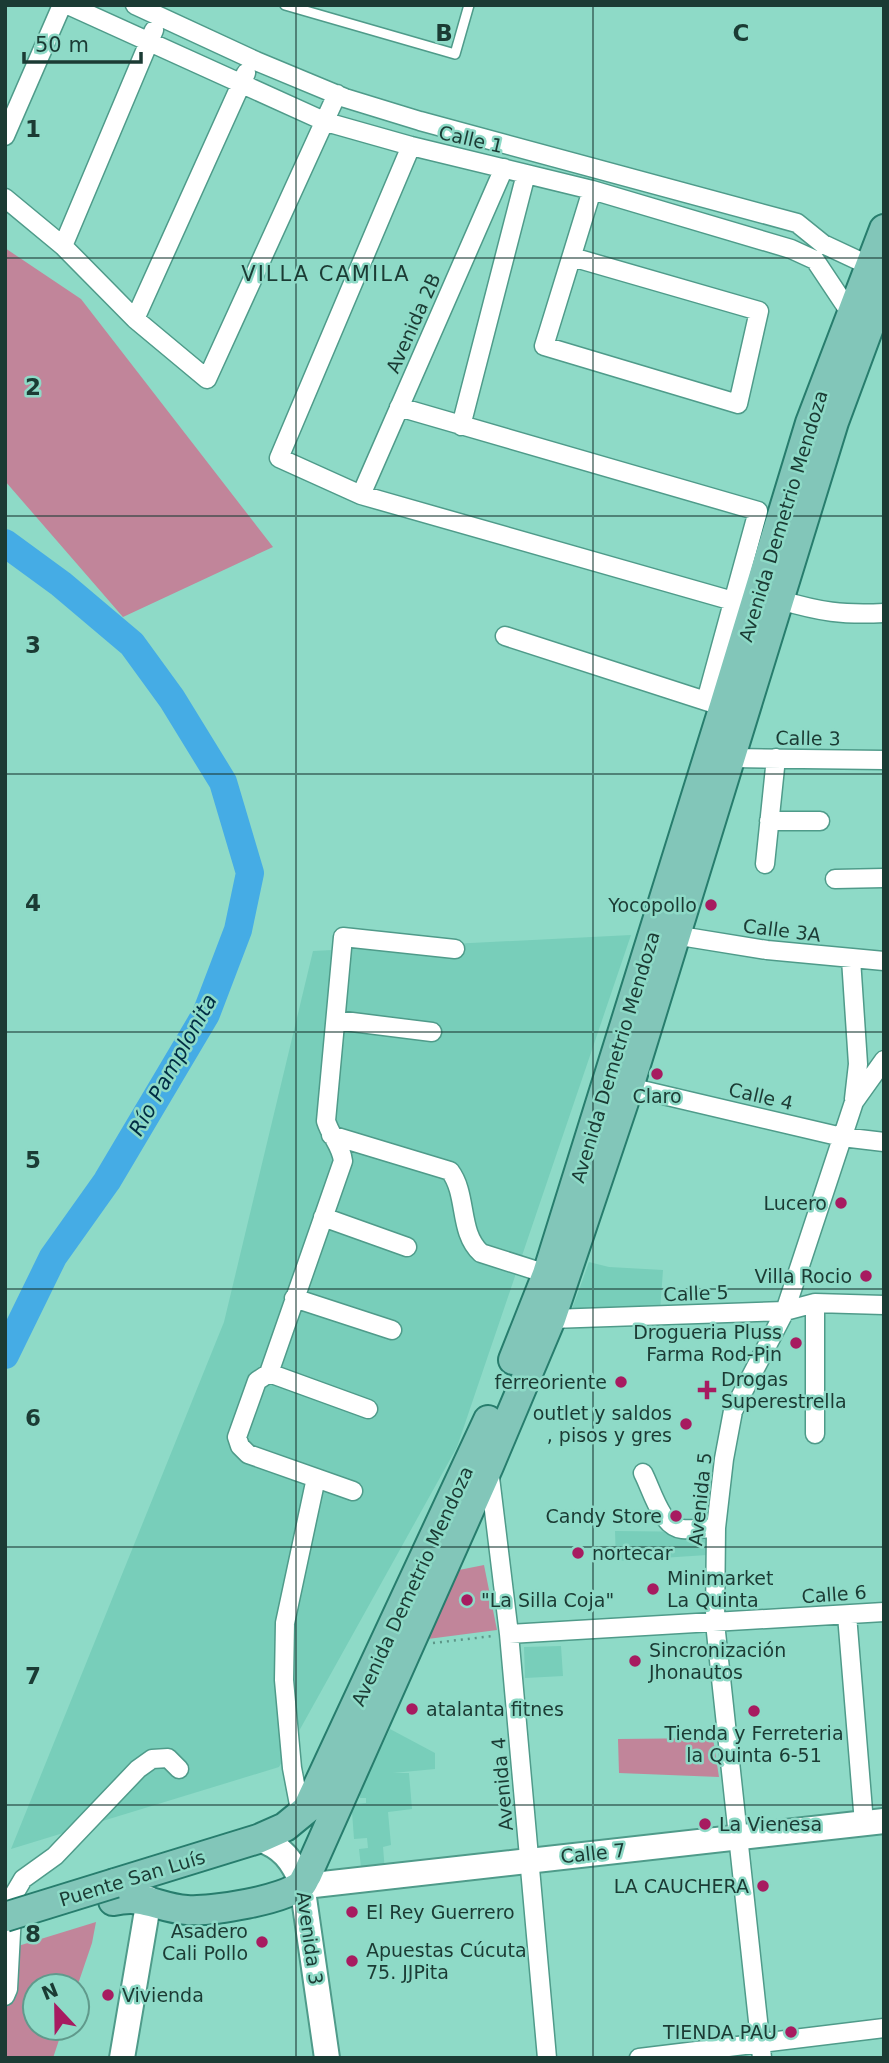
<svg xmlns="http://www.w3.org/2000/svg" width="889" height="2063" font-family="'DejaVu Sans',sans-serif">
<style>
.built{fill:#78ceba}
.green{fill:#c1859a}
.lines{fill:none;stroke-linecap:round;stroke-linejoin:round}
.river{stroke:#45ace5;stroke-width:28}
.lane-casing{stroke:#4f9b8a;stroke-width:12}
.street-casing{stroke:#4f9b8a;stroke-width:21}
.secondary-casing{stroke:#4f9b8a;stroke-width:28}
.primary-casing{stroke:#277d6d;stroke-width:32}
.path{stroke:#5d9688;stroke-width:2.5;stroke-dasharray:2 5;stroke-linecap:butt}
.lane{stroke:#fff;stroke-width:9}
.street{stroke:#fff;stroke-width:18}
.secondary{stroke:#fff;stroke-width:24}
.primary{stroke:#82c6b9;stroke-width:28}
.primary-bridge-casing{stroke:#277d6d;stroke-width:32;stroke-linecap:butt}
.primary-bridge{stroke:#82c6b9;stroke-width:28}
.grid{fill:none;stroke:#1b3b34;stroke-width:2;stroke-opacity:0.55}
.poi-dot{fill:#a71b60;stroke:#8edac7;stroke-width:2.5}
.labels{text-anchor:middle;stroke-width:5;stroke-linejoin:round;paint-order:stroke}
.street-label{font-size:19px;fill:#1b3b34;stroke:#8edac7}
.poi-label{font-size:19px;fill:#1b3b34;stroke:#8edac7;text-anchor:end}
.neighbourhood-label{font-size:21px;letter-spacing:2px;fill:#1b3b34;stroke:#8edac7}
.water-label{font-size:21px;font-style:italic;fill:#002d44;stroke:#8edac7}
.grid-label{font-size:23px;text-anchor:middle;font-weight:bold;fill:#1b3b34;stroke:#8edac7;stroke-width:5;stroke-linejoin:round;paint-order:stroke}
</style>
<rect width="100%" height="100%" fill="#8edac7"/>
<path class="built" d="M 631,935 L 457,1447 L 279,1767 L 11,1849 L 224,1322 L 313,951 Z
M 589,1262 L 609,1267 L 663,1270 L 660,1311 L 582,1313 L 572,1309 Z
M 615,1531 L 709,1532 L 707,1555 L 616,1561 Z
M 561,1646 L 563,1676 L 525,1678 L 524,1647 Z
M 390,1729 L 435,1753 L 435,1769 L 393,1773 L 409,1773 L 412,1809 L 388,1812 L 391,1845 L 383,1847 L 385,1872 L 362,1876 L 359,1849 L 368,1848 L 367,1838 L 354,1839 L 352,1812 L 355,1804 L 366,1803 L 366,1798 L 360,1798 L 359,1784 L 363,1775 L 368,1775 Z"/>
<path class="green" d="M 5,248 L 81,299 L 273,547 L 123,617 L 5,481 Z
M 484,1565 L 497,1630 L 420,1640 L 459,1570 Z
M 713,1738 L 719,1777 L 619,1773 L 618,1739 Z
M 96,1922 L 92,1943 L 77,1987 L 35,1986 L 35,2028 L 63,2028 L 53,2058 L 5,2058 L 5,1950 Z"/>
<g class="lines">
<path class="river" d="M 5,543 L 61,584 L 132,644 L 172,699 L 223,782 L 250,873 L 238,930 L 206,1014 L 107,1181 L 53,1257 L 5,1355"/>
<g class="lane-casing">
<path id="lane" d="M 285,5 L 455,54 L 469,5"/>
</g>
<g class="street-casing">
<path id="street" d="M 68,5 L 326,122 L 411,146 L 592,190 L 791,249 L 815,260 L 851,314
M 135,5 L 256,61 L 345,98 L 420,121 L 797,223 L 823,244 L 868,265
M 5,136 L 62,5
M 411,146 L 279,458 L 361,495 L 733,601
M 5,198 L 63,246 L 135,319 L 207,379 L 337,94
M 63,246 L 154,30
M 572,257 L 759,311 L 738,404 L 544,346 L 592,190
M 135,319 L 246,73
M 399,407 L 758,511 L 706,701
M 461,426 L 526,174
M 361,495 L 504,168
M 780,600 C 821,612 842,615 884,613
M 505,636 L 715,704
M 732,758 L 884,760
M 769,821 L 820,821
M 765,864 L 776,758
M 835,879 L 884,878
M 674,935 L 767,950 L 884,961
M 851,959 L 858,1064 L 854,1099
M 336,1020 L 432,1032
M 629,1087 L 842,1137 L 884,1142
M 331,1135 L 450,1171 C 468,1195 458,1232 481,1253 L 547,1274
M 323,1217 L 407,1247
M 294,1298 L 392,1330
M 815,1303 L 815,1434
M 551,1319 L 785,1311 L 815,1303 L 884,1305
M 269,1373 L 368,1409
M 489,1469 L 509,1634 L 547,2058
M 643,1473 C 652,1490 661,1527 682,1529 C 693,1530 705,1528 716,1528
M 353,1491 L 248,1454 L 240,1446 L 237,1437 L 257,1381 L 269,1373 L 343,1161 C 341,1145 331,1137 326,1121 L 343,937 L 455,949
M 847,1615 L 864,1823
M 509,1634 L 884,1612
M 301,1815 L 292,1768 L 284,1680 L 285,1623 L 316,1478
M 5,1996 L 8,1989 L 13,1896 L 23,1879 L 55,1856 L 138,1769 L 152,1759 L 168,1758 L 179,1769
M 639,2058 L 884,2028
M 762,2058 L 715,1623 L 716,1528 L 724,1459 L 733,1411 L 785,1311 L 854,1102 L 884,1060"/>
</g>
<g class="secondary-casing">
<path id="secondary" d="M 258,1839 C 282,1846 293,1861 302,1884 L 327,2058
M 302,1884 L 314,1885 L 884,1821
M 122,2058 L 149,1899"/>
</g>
<g class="primary-casing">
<path id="primary" d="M 513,1360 L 547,1274 L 724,706 L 810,423 L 884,229
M 115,1883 L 258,1839 L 285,1827 L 307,1809 L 488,1420
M 113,1901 C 146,1894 157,1908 187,1910 C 210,1912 286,1900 302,1884 C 303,1883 306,1876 307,1875 L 489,1466 L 551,1319 L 629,1087 L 834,422 L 884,287"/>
</g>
<path class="path" d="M 433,1643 L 493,1636"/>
<use href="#lane" class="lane"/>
<use href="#street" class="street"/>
<use href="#secondary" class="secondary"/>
<use href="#primary" class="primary"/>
<g class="primary-bridge-casing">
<path id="primary-bridge" d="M 5,1917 L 115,1883"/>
</g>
<use href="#primary-bridge" class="primary-bridge"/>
</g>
<path class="grid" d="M 296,5 L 296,2058M 593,5 L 593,2058M 5,258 L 884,258M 5,516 L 884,516M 5,774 L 884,774M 5,1032 L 884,1032M 5,1289 L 884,1289M 5,1547 L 884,1547M 5,1805 L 884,1805"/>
<g class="poi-dot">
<circle cx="711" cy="905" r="7"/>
<circle cx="657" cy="1074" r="7"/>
<circle cx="841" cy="1203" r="7"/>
<circle cx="866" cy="1276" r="7"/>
<circle cx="796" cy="1343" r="7"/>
<circle cx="621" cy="1382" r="7"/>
<path d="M703.5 1379.5h7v7h7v7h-7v7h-7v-7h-7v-7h7z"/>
<circle cx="686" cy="1424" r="7"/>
<circle cx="676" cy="1516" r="7"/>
<circle cx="578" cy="1553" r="7"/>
<circle cx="653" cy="1589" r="7"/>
<circle cx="467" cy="1600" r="7"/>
<circle cx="635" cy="1661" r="7"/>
<circle cx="412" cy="1709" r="7"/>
<circle cx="754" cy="1711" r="7"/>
<circle cx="705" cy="1824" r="7"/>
<circle cx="763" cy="1886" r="7"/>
<circle cx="352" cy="1912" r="7"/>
<circle cx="262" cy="1942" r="7"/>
<circle cx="352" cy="1961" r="7"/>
<circle cx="108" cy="1995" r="7"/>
<circle cx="791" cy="2032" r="7"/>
</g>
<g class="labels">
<g class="street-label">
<text transform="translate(471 139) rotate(13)" y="7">Calle 1</text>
<text transform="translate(413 323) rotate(-66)" y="7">Avenida 2B</text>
<text transform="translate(783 516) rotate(-73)" y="7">Avenida Demetrio Mendoza</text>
<text transform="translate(808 738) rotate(1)" y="7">Calle 3</text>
<text transform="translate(782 930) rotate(7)" y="7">Calle 3A</text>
<text transform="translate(615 1057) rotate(-73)" y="7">Avenida Demetrio Mendoza</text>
<text transform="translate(761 1096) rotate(13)" y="7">Calle 4</text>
<text transform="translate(696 1293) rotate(-2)" y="7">Calle 5</text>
<text transform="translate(700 1499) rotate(-84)" y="7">Avenida 5</text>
<text transform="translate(412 1586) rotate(-65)" y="7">Avenida Demetrio Mendoza</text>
<text transform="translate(834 1594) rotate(-4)" y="7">Calle 6</text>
<text transform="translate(502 1784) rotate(-95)" y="7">Avenida 4</text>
<text transform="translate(593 1853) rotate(-6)" y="7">Calle 7</text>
<text transform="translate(132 1878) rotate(-17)" y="7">Puente San Luís</text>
<text transform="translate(310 1938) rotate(82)" y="7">Avenida 3</text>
</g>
<g class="poi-label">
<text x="697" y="912">Yocopollo</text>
<text x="657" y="1103" text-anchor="middle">Claro</text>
<text x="827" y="1210">Lucero</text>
<text x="852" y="1283">Villa Rocio</text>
<text x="782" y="1339">Drogueria Pluss<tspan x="782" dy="22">Farma Rod-Pin</tspan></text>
<text x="721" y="1386" text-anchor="start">Drogas<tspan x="721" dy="22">Superestrella</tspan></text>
<text x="607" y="1389">ferreoriente</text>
<text x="672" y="1420">outlet y saldos<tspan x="672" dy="22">, pisos y gres</tspan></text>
<text x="662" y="1523">Candy Store</text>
<text x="592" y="1560" text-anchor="start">nortecar</text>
<text x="667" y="1585" text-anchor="start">Minimarket<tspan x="667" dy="22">La Quinta</tspan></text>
<text x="481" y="1607" text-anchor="start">"La Silla Coja"</text>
<text x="649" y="1657" text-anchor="start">Sincronización<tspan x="649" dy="22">Jhonautos</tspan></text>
<text x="426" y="1716" text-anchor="start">atalanta fitnes</text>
<text x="754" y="1740" text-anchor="middle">Tienda y Ferreteria<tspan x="754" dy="22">la Quinta 6-51</tspan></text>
<text x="719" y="1831" text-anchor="start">La Vienesa</text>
<text x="749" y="1893">LA CAUCHERA</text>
<text x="366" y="1919" text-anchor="start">El Rey Guerrero</text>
<text x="248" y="1938">Asadero<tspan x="248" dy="22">Cali Pollo</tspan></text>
<text x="366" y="1957" text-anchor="start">Apuestas Cúcuta<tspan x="366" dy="22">75. JJPita</tspan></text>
<text x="122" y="2002" text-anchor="start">Vivienda</text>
<text x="777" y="2039">TIENDA PAU</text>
</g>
<g class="neighbourhood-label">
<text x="326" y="281">VILLA CAMILA</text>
</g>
<g class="water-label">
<text transform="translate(173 1065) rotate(-61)" y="7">Río Pamplonita</text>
</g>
</g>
<g class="grid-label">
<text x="444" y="41">B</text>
<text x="741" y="41">C</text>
<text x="33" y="137">1</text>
<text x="33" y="395">2</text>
<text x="33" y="653">3</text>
<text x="33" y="911">4</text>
<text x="33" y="1168">5</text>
<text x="33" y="1426">6</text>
<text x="33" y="1684">7</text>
<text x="33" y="1942">8</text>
</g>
<rect width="889" height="2063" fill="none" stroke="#1b3b34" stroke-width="14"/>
<g transform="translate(56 2007) rotate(338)"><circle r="33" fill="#8edac7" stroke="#609a8c" stroke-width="2"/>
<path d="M0-5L12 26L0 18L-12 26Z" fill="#a71b60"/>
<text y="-10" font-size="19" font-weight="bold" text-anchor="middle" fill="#1b3b34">N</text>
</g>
<path d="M24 52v10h117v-10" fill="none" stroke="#1b3b34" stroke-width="3.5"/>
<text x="35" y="52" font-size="21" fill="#1b3b34" stroke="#8edac7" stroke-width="5" paint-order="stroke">50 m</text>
</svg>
